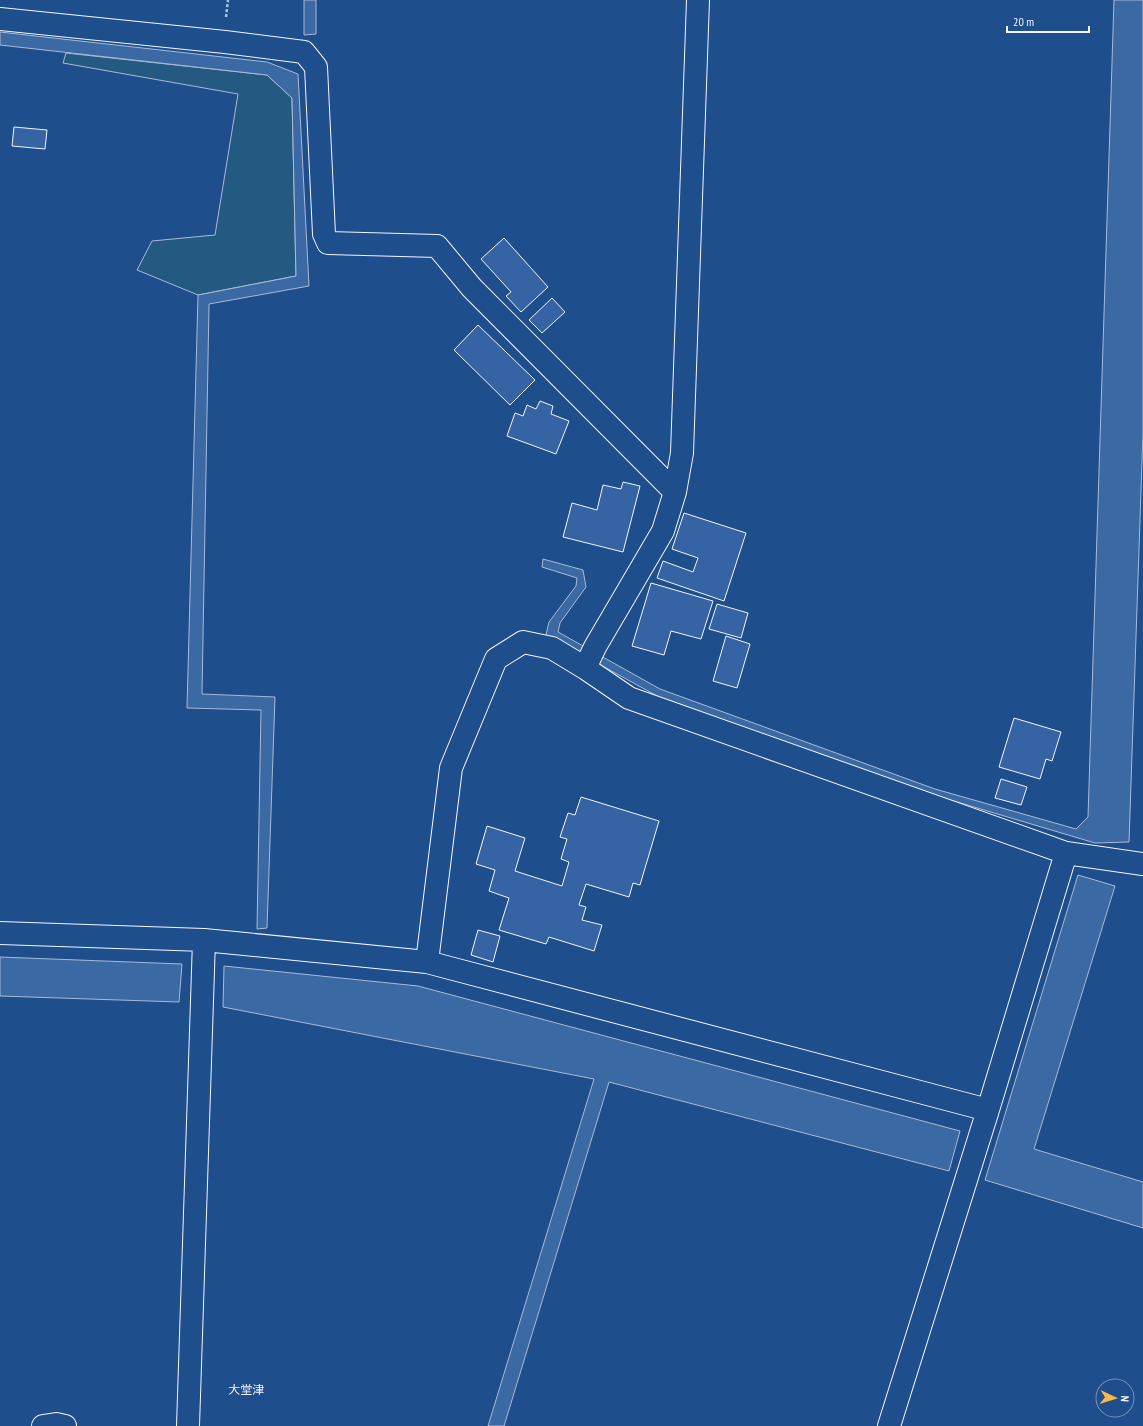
<svg xmlns="http://www.w3.org/2000/svg" width="1143" height="1426" font-family="'PT Sans Narrow','Noto Sans JP',sans-serif">
<style>
.green{fill:#245a82;stroke:#a8bbd7}
.water{fill:#3b69a3;stroke:#a8bbd7}
.building{fill:#3563a3;stroke:#f2f6ff}
.lines{fill:none;stroke-linecap:round;stroke-linejoin:round}
.minor-casing{stroke:#f2f6ff;stroke-width:24}
.path{stroke:#b3c4dc;stroke-width:2.5;stroke-dasharray:3 2;stroke-linecap:butt}
.minor{stroke:#1f4e8c;stroke-width:22}
.labels{text-anchor:middle;stroke-width:3;stroke-linejoin:round;paint-order:stroke}
.neighbourhood-label{font-size:12px;fill:#f2f6ff;stroke:#1f4e8c}
</style>
<rect width="100%" height="100%" fill="#1f4e8c"/>
<path class="green" d="M 66,53 L 267,75 L 292,98 L 296,276 L 198,295 L 137,270 L 152,241 L 215,235 L 238,94 L 63,63 Z"/>
<path class="water" d="M 304,0 L 316,0 L 316,34 L 304,35 Z
M 1114,0 L 1143,0 L 1143,432 L 1129,842 L 1095,843 L 937,796 L 659,697 L 546,635 L 549,622 L 576,586 L 577,578 L 542,567 L 543,559 L 583,570 L 586,587 L 560,623 L 558,632 L 660,689 L 935,789 L 1076,829 L 1088,817 Z
M 0,32 L 267,62 L 298,74 L 309,286 L 209,304 L 202,694 L 275,697 L 267,928 L 257,929 L 261,710 L 187,708 L 198,295 L 296,276 L 292,98 L 267,75 L 0,45 Z
M 1078,875 L 1115,886 L 1034,1149 L 1143,1182 L 1143,1228 L 985,1180 Z
M 0,957 L 182,964 L 179,1002 L 0,996 Z
M 224,966 L 418,986 L 960,1131 L 949,1171 L 609,1082 L 504,1426 L 488,1426 L 594,1079 L 223,1007 Z"/>
<path class="building" d="M 14,127 L 47,130 L 45,149 L 12,146 Z
M 504,238 L 548,287 L 521,312 L 506,296 L 511,292 L 481,259 Z
M 552,298 L 565,312 L 542,333 L 529,320 Z
M 478,325 L 535,380 L 510,405 L 454,350 Z
M 540,401 L 553,406 L 551,414 L 569,421 L 556,454 L 507,436 L 515,413 L 523,416 L 527,405 L 536,409 Z
M 623,482 L 640,486 L 623,552 L 563,537 L 572,503 L 597,510 L 603,485 L 621,489 Z
M 684,513 L 746,533 L 724,601 L 657,578 L 663,561 L 693,572 L 698,558 L 672,549 Z
M 651,583 L 713,601 L 701,639 L 671,631 L 664,655 L 632,646 Z
M 717,604 L 748,613 L 741,638 L 709,629 Z
M 726,636 L 750,644 L 737,688 L 713,681 Z
M 1014,718 L 1061,732 L 1052,761 L 1046,759 L 1040,779 L 999,767 Z
M 1001,779 L 1027,787 L 1021,805 L 995,798 Z
M 581,797 L 659,821 L 640,885 L 633,883 L 629,897 L 586,884 L 579,905 L 586,907 L 582,920 L 602,925 L 594,951 L 549,937 L 546,944 L 499,930 L 509,898 L 489,891 L 495,870 L 476,864 L 487,826 L 525,838 L 515,871 L 562,886 L 569,862 L 561,859 L 567,839 L 560,837 L 568,813 L 575,815 Z
M 478,930 L 500,936 L 493,962 L 471,955 Z"/>
<g class="lines">
<g class="minor-casing">
<path id="minor" d="M 0,19 L 225,42 L 304,52 L 316,67 L 324,234 L 328,243 L 437,246 L 472,288 L 675,492 L 663,531 L 595,647 L 585,668
M 675,492 L 682,453 L 698,0
M 0,933 L 204,940 L 427,962 L 988,1110
M 427,962 L 451,768 L 496,659 L 523,642 L 552,648 L 585,668 L 629,698 L 1066,853 L 1143,864
M 43,1426 L 56,1424 L 65,1426
M 188,1426 L 204,940
M 889,1426 L 988,1110 L 1066,853"/>
</g>
<path class="path" d="M 226,17 L 228,0"/>
<use href="#minor" class="minor"/>
</g>
<g class="labels">
<g class="neighbourhood-label">
<text x="246" y="1394">大堂津</text>
</g>
</g>
<g transform="translate(1115 1398) rotate(94)"><circle r="19" fill="#1f4e8c" stroke="#7391ba"/>
<path d="M0-3L7 15L0 10L-7 15Z" fill="#ffb74d"/>
<text y="-6" font-size="11" font-weight="bold" text-anchor="middle" fill="#f2f6ff">N</text>
</g>
<path d="M1007 26v6h82v-6" fill="none" stroke="#f2f6ff" stroke-width="2"/>
<text x="1013" y="26" font-size="12" fill="#f2f6ff" stroke="#1f4e8c" stroke-width="3" paint-order="stroke">20 m</text>
</svg>
